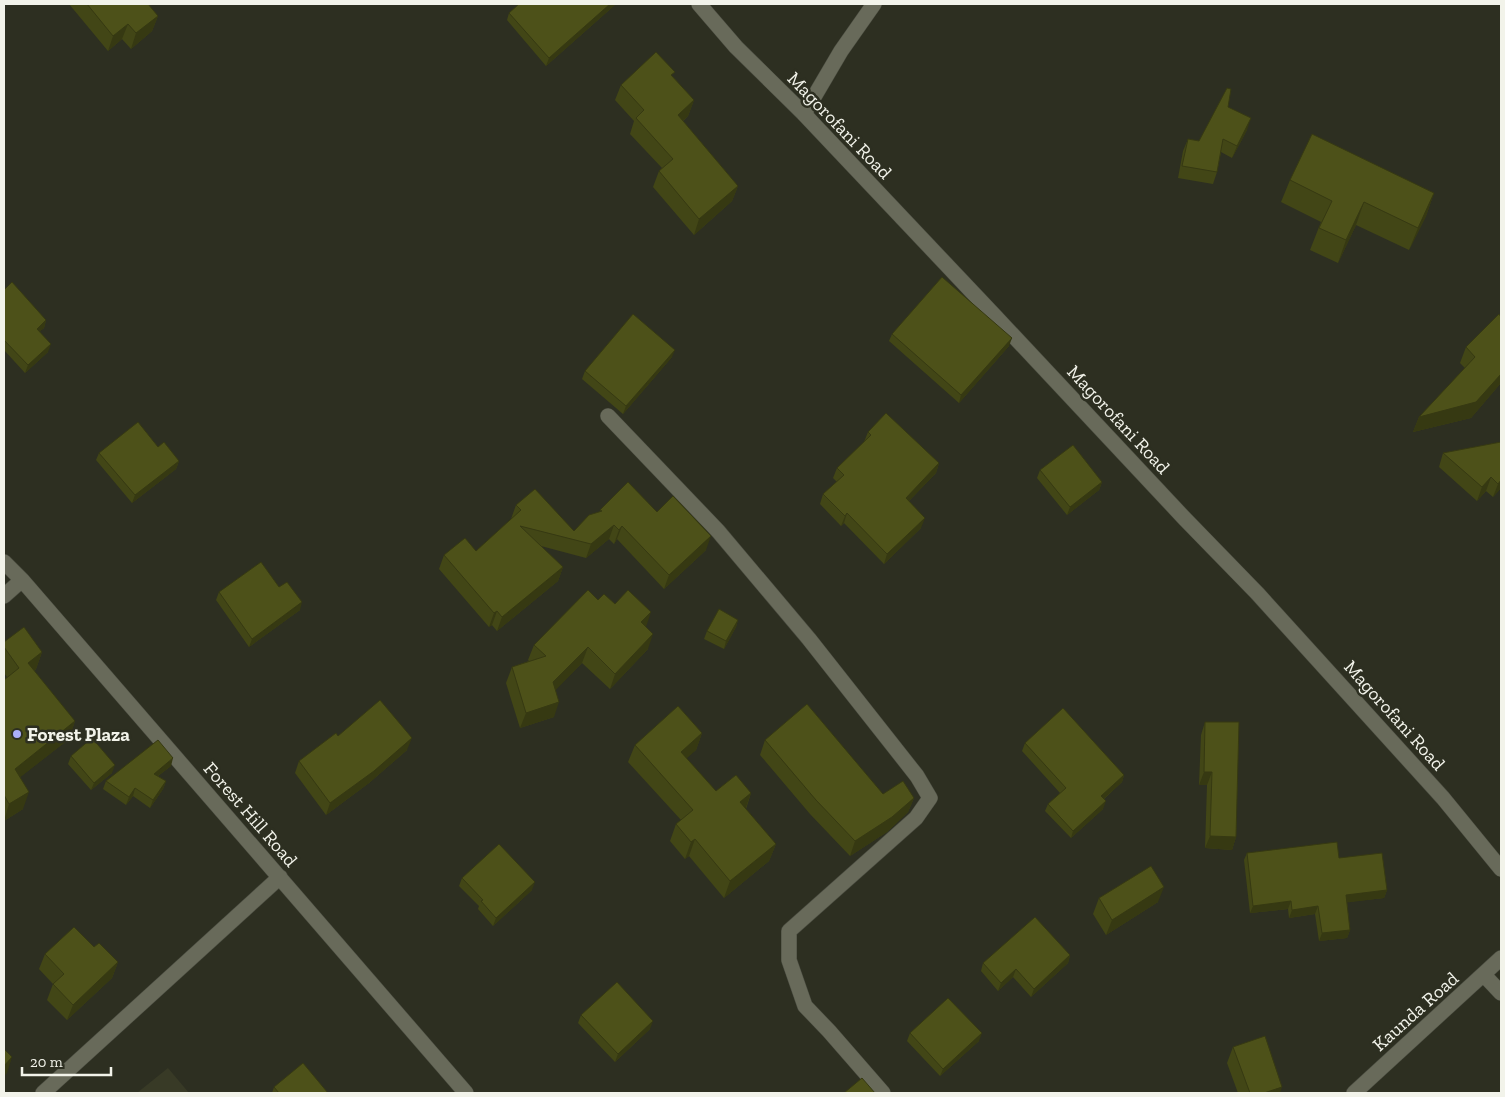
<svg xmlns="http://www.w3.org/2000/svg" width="1505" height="1097" font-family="'Zilla Slab',serif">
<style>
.built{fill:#383a26}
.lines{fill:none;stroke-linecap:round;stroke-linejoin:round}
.minor-casing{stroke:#4a4c40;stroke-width:16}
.minor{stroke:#686a5a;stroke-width:15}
.wall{fill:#424616}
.shaded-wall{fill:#363912}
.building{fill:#4d5119;stroke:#363912}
.poi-dot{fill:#abaffb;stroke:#2d2f21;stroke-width:2}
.labels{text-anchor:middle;stroke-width:5;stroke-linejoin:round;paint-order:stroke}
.street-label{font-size:19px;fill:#f2f3ea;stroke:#2d2f21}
.poi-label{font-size:19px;font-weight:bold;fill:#f2f3ea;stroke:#2d2f21;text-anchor:start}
</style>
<rect width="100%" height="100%" fill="#2d2f21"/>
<path class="built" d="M 168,1068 L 189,1093 L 137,1093 Z"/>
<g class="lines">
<g class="minor-casing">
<path id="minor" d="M 699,4 L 736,47 L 804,114 L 993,314 L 1185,519 L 1257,593 L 1443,798 L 1501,869
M 804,114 L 841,51 L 874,4
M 608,416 L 718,531 L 809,639 L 917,776 L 930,798 L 916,818 L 789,931 L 789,960 L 805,1006 L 829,1031 L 883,1093
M 4,562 L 22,580 L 466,1093
M 4,596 L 22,580
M 1484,975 L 1501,993
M 43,1093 L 280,877
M 1354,1093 L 1501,958"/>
</g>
<use href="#minor" class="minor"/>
</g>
<path class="wall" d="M 69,4 L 148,4 L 158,16 L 152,31 L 131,49 L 122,39 L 108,51 Z
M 519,4 L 616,4 L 546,66 L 507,20 L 509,13 Z
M 673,77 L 694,100 L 688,116 L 683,121 L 738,186 L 732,201 L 694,235 L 653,187 L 659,171 L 662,168 L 630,134 L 634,121 L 615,100 L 621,85 Z
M 1228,107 L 1247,130 L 1232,158 L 1221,152 L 1217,172 L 1213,184 L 1178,178 L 1183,151 L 1188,139 L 1199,141 Z
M 1290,180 L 1434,193 L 1426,216 L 1409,250 L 1356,225 L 1338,263 L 1310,250 L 1321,222 L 1281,202 Z
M 4,290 L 46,320 L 44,328 L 40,331 L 48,352 L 25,373 L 4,350 Z
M 1501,317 L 1501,385 L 1500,384 L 1471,418 L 1413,432 L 1419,417 L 1465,368 L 1460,363 L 1466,347 Z
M 892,334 L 1009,346 L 959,403 L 889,341 Z
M 672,357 L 623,414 L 582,379 L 585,371 Z
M 868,432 L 939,463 L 936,473 L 909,501 L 921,528 L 884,564 L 844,523 L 841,526 L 820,504 L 823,494 L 837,482 L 833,478 L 837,468 L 864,442 Z
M 1501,442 L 1501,488 L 1493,497 L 1486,491 L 1477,501 L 1439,467 L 1443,453 Z
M 158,447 L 179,461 L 176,469 L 132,503 L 96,460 L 99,453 Z
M 1040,470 L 1102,482 L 1099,490 L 1067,515 L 1037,478 Z
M 516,505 L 574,531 L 600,512 L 600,510 L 657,512 L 706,550 L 664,589 L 617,539 L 614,544 L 609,539 L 586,558 L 541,546 L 563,567 L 558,581 L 497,631 L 492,625 L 489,627 L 439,569 L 444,555 L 476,551 L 511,519 Z
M 279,587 L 300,610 L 249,647 L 216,600 L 219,592 Z
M 598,600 L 615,604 L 646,627 L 648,649 L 610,689 L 582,663 L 555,690 L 554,717 L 520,728 L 506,683 L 512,667 L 529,661 L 528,660 L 534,645 Z
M 738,620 L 736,627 L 724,649 L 704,639 L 707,631 Z
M 4,642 L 42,652 L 36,669 L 34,671 L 75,721 L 69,739 L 20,777 L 23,809 L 4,821 L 4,680 L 7,677 L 4,673 Z
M 1205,722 L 1236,837 L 1232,850 L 1205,848 L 1207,785 L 1199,785 L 1201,735 Z
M 702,733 L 696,750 L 686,758 L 716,791 L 751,793 L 746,809 L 776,844 L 769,861 L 724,898 L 689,856 L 685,859 L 670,841 L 676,824 L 681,820 L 628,762 L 635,745 Z
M 338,736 L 407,750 L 369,783 L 326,815 L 295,773 L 299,761 Z
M 765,740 L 883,794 L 914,798 L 908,812 L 887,832 L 850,856 L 810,814 L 760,755 Z
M 1025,743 L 1124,775 L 1122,782 L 1104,799 L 1103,809 L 1071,838 L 1045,811 L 1048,804 L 1060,793 L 1022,751 Z
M 71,756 L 112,773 L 91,790 L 68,764 Z
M 171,766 L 158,776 L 166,781 L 163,789 L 150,808 L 133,796 L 126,805 L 103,789 L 106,781 Z
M 1247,853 L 1339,858 L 1387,890 L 1384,898 L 1347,902 L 1350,930 L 1347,938 L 1319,941 L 1315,914 L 1289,918 L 1288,909 L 1250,913 L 1244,860 Z
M 462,878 L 532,890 L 493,926 L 478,909 L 479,906 L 459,886 Z
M 1099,898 L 1158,902 L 1106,935 L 1093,914 Z
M 94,947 L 118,962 L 112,978 L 67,1020 L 47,1000 L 53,984 L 39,969 L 45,954 Z
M 1070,955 L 1068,963 L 1031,997 L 1013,977 L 998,991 L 981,971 L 983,963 Z
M 581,1015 L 650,1029 L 615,1062 L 578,1023 Z
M 910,1033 L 979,1041 L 940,1076 L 907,1041 Z
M 1233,1047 L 1280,1093 L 1238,1093 L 1227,1063 Z
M 274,1087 L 328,1093 L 272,1093 Z"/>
<path class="shaded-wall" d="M 610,4 L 616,4 L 546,66 L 549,58 Z
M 158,16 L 152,31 L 131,49 L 136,33 Z
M 128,24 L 122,39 L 108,51 L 113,36 Z
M 694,100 L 688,116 L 672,130 L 678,115 Z
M 1251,118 L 1247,130 L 1232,158 L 1237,146 Z
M 738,186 L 732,201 L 694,235 L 699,219 Z
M 1434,193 L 1426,216 L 1409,250 L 1418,228 Z
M 1364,202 L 1356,225 L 1338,263 L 1346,240 Z
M 46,320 L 44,328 L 34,336 L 37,329 Z
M 1012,338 L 1009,346 L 959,403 L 961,395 Z
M 51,344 L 48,352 L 25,373 L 28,365 Z
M 675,350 L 672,357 L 623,414 L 626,406 Z
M 1501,374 L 1500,384 L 1471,418 L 1413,432 L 1419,417 Z
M 179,461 L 176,469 L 132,503 L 135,495 Z
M 939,463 L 936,473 L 902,508 L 906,498 Z
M 1491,477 L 1486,491 L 1477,501 L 1482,487 Z
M 1501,480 L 1501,488 L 1493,497 L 1498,484 Z
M 1102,482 L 1099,490 L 1067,515 L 1070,507 Z
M 847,513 L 844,523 L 841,526 L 845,516 Z
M 925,518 L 921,528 L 884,564 L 887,554 Z
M 614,525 L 609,539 L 586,558 L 591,544 Z
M 622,526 L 617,539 L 614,544 L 619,530 Z
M 711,536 L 706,550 L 664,589 L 669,575 Z
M 563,567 L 558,581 L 497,631 L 502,617 Z
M 302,602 L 300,610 L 249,647 L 252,639 Z
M 497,611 L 492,625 L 489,627 L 494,613 Z
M 651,612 L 646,627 L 641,622 Z
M 738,620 L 736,627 L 724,649 L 726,641 Z
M 653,634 L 648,649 L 610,689 L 615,674 Z
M 588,647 L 582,663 L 548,698 L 553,682 Z
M 42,652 L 36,669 L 21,680 L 28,663 Z
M 559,702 L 554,717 L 520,728 L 526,713 Z
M 75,721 L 69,739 L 9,786 L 15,769 Z
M 702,733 L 696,750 L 675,769 L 681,752 Z
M 412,738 L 407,750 L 369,783 L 326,815 L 330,803 Z
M 173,758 L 171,766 L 151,781 L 154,774 Z
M 115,765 L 112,773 L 91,790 L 94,783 Z
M 1204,772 L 1212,772 L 1207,785 L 1199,785 Z
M 1124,775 L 1122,782 L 1098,804 L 1101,796 Z
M 166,781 L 163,789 L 150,808 L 153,800 Z
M 135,788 L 133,796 L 126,805 L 129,797 Z
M 29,792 L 23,809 L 4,821 L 9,804 Z
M 751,793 L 745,810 L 740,802 Z
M 914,798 L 908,812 L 887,832 L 850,856 L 855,841 Z
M 1106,801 L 1103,809 L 1071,838 L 1073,831 Z
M 1210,836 L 1236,837 L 1232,850 L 1205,848 Z
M 695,839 L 689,856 L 685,859 L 691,842 Z
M 776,844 L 769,861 L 724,898 L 730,881 Z
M 535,882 L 532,890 L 493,926 L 496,918 Z
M 1164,887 L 1158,902 L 1106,935 L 1112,920 Z
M 1387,890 L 1384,898 L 1343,903 L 1346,895 Z
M 1291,901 L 1288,909 L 1250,913 L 1253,906 Z
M 1318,906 L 1315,914 L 1289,918 L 1292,910 Z
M 1350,930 L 1347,938 L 1319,941 L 1322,933 Z
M 1070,955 L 1068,963 L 1031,997 L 1034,989 Z
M 118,962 L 112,978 L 67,1020 L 73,1005 Z
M 1016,969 L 1013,977 L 998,991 L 1001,983 Z
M 653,1021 L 650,1029 L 615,1062 L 618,1054 Z
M 982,1033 L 979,1041 L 940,1076 L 943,1069 Z
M 12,1057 L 7,1073 L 4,1076 L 4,1066 Z
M 1282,1087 L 1280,1093 L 1264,1093 Z"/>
<path class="building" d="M 87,4 L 148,4 L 158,16 L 136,33 L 128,24 L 113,36 Z
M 519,4 L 610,4 L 549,58 L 509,13 Z
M 656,52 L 675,72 L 671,75 L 694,100 L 678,115 L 738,186 L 699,219 L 659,171 L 673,159 L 636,118 L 644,110 L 621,85 Z
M 1227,88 L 1231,89 L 1228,107 L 1251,118 L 1237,146 L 1223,139 L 1217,172 L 1182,166 L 1188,139 L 1199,141 Z
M 1312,134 L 1434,193 L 1418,228 L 1364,202 L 1346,240 L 1319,228 L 1332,201 L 1290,180 Z
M 942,277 L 1012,338 L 961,395 L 892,334 Z
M 12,282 L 46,320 L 37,329 L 51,344 L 28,365 L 4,340 L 4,290 Z
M 633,314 L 675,350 L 626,406 L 585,371 Z
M 1499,314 L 1501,317 L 1501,374 L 1476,402 L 1419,417 L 1475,357 L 1466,347 Z
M 886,413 L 939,463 L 906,498 L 925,518 L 887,554 L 847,513 L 845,516 L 823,494 L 844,475 L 837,468 L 871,435 L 868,432 Z
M 138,422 L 158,447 L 164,442 L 179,461 L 135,495 L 99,453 Z
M 1501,442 L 1501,480 L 1498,484 L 1491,477 L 1482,487 L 1443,453 Z
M 1073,445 L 1102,482 L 1070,507 L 1040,470 Z
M 628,482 L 657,512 L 673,496 L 711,536 L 669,575 L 622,526 L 619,530 L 614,525 L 591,544 L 520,526 L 563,567 L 502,617 L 497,611 L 494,613 L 444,555 L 465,538 L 476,551 L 521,510 L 516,505 L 535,489 L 574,531 L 589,515 L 602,511 L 600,510 Z
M 261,562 L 279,587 L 287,582 L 302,602 L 252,639 L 219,592 Z
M 588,590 L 598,600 L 604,594 L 615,604 L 628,590 L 651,612 L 641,622 L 653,634 L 615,674 L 588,647 L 553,682 L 559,702 L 526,713 L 512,667 L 546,656 L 534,645 Z
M 719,609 L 738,620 L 726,641 L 707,631 Z
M 24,627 L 42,652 L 28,663 L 75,721 L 15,769 L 29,792 L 9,804 L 4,795 L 4,680 L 19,668 L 4,647 L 4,642 Z
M 380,700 L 412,738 L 374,771 L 330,803 L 299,761 L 336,733 L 338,736 Z
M 807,704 L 883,794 L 903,781 L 914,798 L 892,817 L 855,841 L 816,800 L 765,740 Z
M 678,706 L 702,733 L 681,752 L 716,791 L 736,775 L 751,793 L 740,802 L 776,844 L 730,881 L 695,839 L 691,842 L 676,824 L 693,810 L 635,745 Z
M 1063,708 L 1124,775 L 1101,796 L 1106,801 L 1073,831 L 1048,804 L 1066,788 L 1025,743 Z
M 1205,722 L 1239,722 L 1236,837 L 1210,836 L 1212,772 L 1204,772 Z
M 92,738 L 115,765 L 94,783 L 71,756 Z
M 158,740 L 173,758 L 154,774 L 166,781 L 153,800 L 135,788 L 129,797 L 106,781 Z
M 1337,842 L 1339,858 L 1382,853 L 1387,890 L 1346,895 L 1350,930 L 1322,933 L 1318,906 L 1292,910 L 1291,901 L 1253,906 L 1247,853 Z
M 499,844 L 535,882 L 496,918 L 481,901 L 483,900 L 462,878 Z
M 1151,866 L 1164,887 L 1112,920 L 1099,898 Z
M 1035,917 L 1070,955 L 1034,989 L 1016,969 L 1001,983 L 983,963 Z
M 74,927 L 94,947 L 99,943 L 118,962 L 73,1005 L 53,984 L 64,974 L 45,954 Z
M 617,982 L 653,1021 L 618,1054 L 581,1015 Z
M 948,998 L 982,1033 L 943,1069 L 910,1033 Z
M 1265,1036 L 1282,1087 L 1264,1093 L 1250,1093 L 1233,1047 Z
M 4,1049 L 12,1057 L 4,1066 Z
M 303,1063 L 328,1093 L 279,1093 L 274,1087 Z
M 862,1078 L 875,1093 L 844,1093 Z"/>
<circle class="poi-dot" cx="17" cy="734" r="5"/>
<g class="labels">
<g class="street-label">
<text transform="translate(840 125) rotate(46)" y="7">Magorofani Road</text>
<text transform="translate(1119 419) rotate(47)" y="7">Magorofani Road</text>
<text transform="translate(1395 715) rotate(48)" y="7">Magorofani Road</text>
<text transform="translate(251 814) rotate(49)" y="7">Forest Hill Road</text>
<text transform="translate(1415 1011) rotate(-42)" y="7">Kaunda Road</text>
</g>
<g class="poi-label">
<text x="27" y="741">Forest Plaza</text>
</g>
</g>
<rect width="1505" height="1097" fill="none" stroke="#f2f3ea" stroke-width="10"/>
<path d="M22 1067v8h89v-8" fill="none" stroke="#f2f3ea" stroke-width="2.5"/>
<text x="30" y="1067" font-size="15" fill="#f2f3ea" stroke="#2d2f21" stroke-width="4" paint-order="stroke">20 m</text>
</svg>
